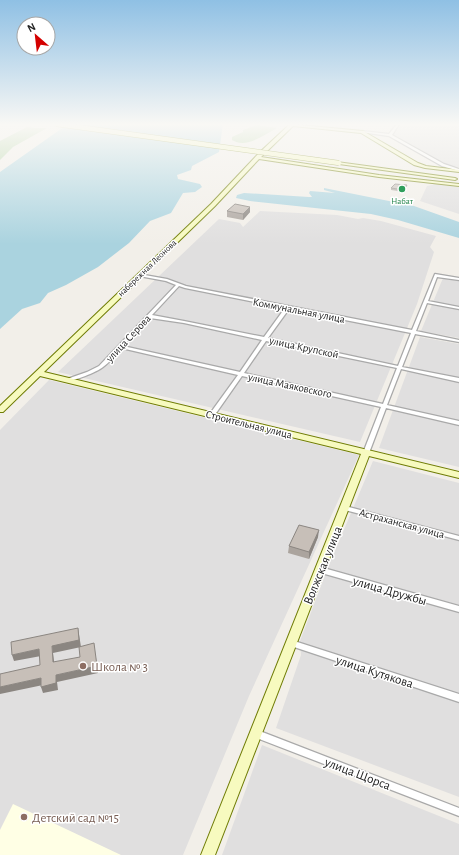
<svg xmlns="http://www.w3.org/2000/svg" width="459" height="855" font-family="'Alegreya Sans',sans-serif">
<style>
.residential{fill:#e0dfdf}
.education{fill:#ffffe5}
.forest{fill:#add19e}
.water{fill:#aad3df}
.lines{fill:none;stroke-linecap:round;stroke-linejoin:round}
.street-casing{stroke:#a9a9a9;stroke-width:2.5}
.secondary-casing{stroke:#707d05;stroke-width:2}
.street{fill:#fff;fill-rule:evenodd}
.secondary{fill:#f7fabf;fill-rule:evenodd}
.secondary-bridge-casing{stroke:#707d05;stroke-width:5.5;stroke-linecap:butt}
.secondary-bridge{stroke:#f7fabf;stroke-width:4.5}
.wall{fill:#aba49e}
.shaded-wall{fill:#8b8681}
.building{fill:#c7bfb8;stroke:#8b8681}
.leisure-dot{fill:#2e9e5b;stroke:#fff;stroke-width:1.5}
.education-dot{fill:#8d6e63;stroke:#fff;stroke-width:1.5}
.labels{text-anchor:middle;stroke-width:3;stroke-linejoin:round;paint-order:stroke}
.far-leisure-label{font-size:9px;fill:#27864d;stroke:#fff}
.far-street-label{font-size:9px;fill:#222;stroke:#fff}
.street-label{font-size:11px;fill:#222;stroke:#fff}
.near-street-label{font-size:13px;fill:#222;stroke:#fff}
.near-education-label{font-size:13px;fill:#785e54;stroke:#fff;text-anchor:start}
</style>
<rect width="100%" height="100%" fill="#f2efe9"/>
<path class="residential" d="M 400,124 L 459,124 L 459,167 L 449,166 L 393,134 Z
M 436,184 L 459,187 L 459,214 L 420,201 L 427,186 Z
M 260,211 L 337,215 L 358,219 L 363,218 L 381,221 L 436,236 L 430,247 L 434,252 L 417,304 L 360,442 L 58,372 L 219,219 L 240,223 L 243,227 Z
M 443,278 L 459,281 L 459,338 L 421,331 Z
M 420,337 L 459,344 L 459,467 L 379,448 Z
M 49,380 L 359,455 L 249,696 L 183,855 L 0,855 L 0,430 Z
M 373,461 L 459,483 L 459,797 L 276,728 L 301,655 L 300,641 L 329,565 Z
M 262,745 L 459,824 L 459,855 L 222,855 Z"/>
<path class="education" d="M 13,804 L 121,855 L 0,855 L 0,830 Z"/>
<path class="forest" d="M 257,125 L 277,128 C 264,135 246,149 232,140 L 232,137 L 243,132 L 243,130 Z
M 27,127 L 35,128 L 47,128 L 13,147 L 0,160 L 0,141 Z"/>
<path class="water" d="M 68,124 L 223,124 L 219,152 L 192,166 L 191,170 L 177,175 L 178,179 L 200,184 L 202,187 L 195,192 L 183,193 L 171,213 L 150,221 L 129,243 L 98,267 L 66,285 L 48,293 L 40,303 L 22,309 L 0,329 L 0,172 Z
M 324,188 L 414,206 L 459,222 L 459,238 L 398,220 L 371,214 L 250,201 L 236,198 L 237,195 L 244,193 L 309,197 L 312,197 L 309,193 L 310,191 L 335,193 L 324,190 Z"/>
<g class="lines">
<g class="street-casing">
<path id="street" d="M 397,124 L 399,124 L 392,135 L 444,164 L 459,169 L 459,171 L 442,166 L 389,136 L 361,132 L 362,131 L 389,134 Z
M 139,274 L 167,279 L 186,286 L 412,330 L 435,274 L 459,278 L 459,280 L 437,277 L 428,301 L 459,307 L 459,309 L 427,303 L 416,331 L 459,340 L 459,342 L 415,334 L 402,367 L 459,378 L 459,382 L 401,369 L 387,405 L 459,421 L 459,425 L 386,408 L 369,453 L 366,455 L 363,453 L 381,407 L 242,376 L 214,416 L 212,417 L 209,415 L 238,375 L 121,348 C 115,355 110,362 103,367 C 97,372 74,381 67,381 L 66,380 L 67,379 L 87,372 L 99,366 L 176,285 L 166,281 L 139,276 ZM 179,286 L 185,288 L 285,308 L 264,337 L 184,321 L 152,315 ZM 289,309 L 411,333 L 398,366 L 268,338 ZM 150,318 L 184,323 L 262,340 L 240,372 L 123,346 ZM 266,341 L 397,368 L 383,404 L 244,373 Z
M 343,506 L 345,506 L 459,536 L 459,540 L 345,510 L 343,510 L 342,508 Z
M 320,567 L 459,606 L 459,612 L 318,572 L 317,570 L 318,568 Z
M 291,640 L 459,694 L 459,702 L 288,645 L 287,643 L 288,641 Z
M 257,730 L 459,808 L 459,816 L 254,737 L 253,734 L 254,731 Z"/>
</g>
<g class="secondary-casing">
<path id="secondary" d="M 290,124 L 363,131 L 418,163 L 426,166 L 459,170 L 459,172 L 425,168 L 414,165 L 361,133 L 293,126 L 261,157 L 379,175 L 459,184 L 459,186 L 379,177 L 259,159 L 215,206 L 44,372 L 459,472 L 459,478 L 369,456 L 215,855 L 201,855 L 361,454 L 40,376 L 3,412 L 0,412 L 0,406 L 211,204 L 260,152 Z
M 337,162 L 455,178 L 457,179 L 455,180 L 339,164 L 337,163 Z"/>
</g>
<use href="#street" class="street"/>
<use href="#secondary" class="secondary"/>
<g class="secondary-bridge-casing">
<path id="secondary-bridge" d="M 56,124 L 339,163"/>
</g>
<use href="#secondary-bridge" class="secondary-bridge"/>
</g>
<path class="wall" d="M 406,187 L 404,192 L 391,190 L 391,188 Z
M 227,211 L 250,212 L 243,220 L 227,217 Z
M 318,537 L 309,559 L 288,553 L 289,546 Z"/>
<path class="shaded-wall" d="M 250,207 L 250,212 L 243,220 L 243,214 Z
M 319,530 L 318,537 L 309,559 L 309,552 Z
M 78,628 L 81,647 L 53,653 L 55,669 L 53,662 L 52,646 Z
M 94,643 L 98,673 L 57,682 L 58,690 L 43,693 L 41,687 L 56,675 L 97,666 Z
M 39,649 L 41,656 L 14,661 L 12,655 Z
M 41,678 L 43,685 L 0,694 L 0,687 Z"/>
<path class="building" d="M 395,184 L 407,185 L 404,190 L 391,188 Z
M 235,204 L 250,207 L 243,214 L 227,211 Z
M 299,525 L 319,530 L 309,552 L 289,546 Z
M 78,628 L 79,640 L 52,646 L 53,662 L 80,657 L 79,647 L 94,643 L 97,666 L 56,675 L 56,683 L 41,687 L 41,678 L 0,687 L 0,674 L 40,665 L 39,649 L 12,655 L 11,642 Z"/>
<linearGradient id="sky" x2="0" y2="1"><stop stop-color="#8fc0e4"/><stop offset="0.51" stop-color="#f9f8f5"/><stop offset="1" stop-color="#f9f8f5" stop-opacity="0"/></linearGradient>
<rect width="459" height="244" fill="url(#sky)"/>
<circle class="leisure-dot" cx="402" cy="189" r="4"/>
<g class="education-dot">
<circle cx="83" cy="666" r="4"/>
<circle cx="24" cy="817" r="4"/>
</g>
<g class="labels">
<g class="far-leisure-label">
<text x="402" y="204">Набат</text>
</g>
<g class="far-street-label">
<text transform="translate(147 268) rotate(-44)" y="3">набережная Леонова</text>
</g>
<g class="street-label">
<text transform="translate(299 310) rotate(11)" y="4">Коммунальная улица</text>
<text transform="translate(128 338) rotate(-47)" y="4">улица Серова</text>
<text transform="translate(304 347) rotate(12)" y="4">улица Крупской</text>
<text transform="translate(290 385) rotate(12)" y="4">улица Маяковского</text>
<text transform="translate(249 424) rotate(14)" y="4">Строительная улица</text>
<text transform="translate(402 523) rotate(15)" y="4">Астраханская улица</text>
</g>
<g class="near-street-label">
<text transform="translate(322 565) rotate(-68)" y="5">Волжская улица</text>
<text transform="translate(390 590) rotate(16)" y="5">улица Дружбы</text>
<text transform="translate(375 671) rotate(18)" y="5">улица Кутякова</text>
<text transform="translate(358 773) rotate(21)" y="5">улица Щорса</text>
</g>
<g class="near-education-label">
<text x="91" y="671">Школа № 3</text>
<text x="32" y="822">Детский сад №15</text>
</g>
</g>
<g transform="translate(36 36) rotate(332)"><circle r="19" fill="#ffffff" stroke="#a7a7a7"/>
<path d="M0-3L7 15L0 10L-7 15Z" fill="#d40000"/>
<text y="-6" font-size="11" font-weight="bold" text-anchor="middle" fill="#222222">N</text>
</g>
</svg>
